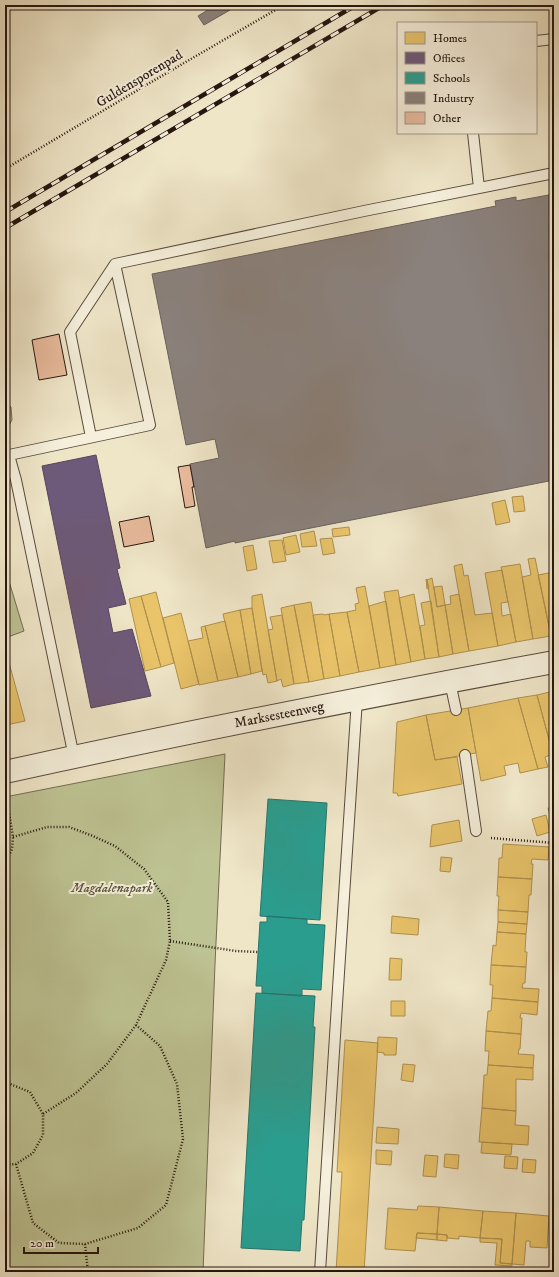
<svg xmlns="http://www.w3.org/2000/svg" width="559" height="1277" font-family="'IM FELL DW Pica',serif">
<style>
.green{fill:#bec393;stroke:#726c52}
.homes{fill:#e9c46a;stroke:#af904f}
.offices{fill:#6d597a;stroke:#58455a}
.schools{fill:#2a9d8f;stroke:#297469}
.industry{fill:#8a817c;stroke:#6c615c}
.building{fill:#e9bb9d;stroke:#271610}
.lines{fill:none;stroke-linecap:round;stroke-linejoin:round}
.service-casing{stroke:#594a3e;stroke-width:12}
.tertiary-casing{stroke:#594a3e;stroke-width:24}
.path{stroke:#271610;stroke-width:2.5;stroke-dasharray:1 2;stroke-linecap:butt}
.service{stroke:#f5efdb;stroke-width:10}
.tertiary{stroke:#f5efdb;stroke-width:22}
.rail-casing{stroke:#271610;stroke-width:4.5}
.rail{stroke:#f5efdb;stroke-width:3;stroke-dasharray:9;stroke-linecap:butt}
.labels{text-anchor:middle;stroke-width:4;stroke-linejoin:round;paint-order:stroke}
.street-label{font-size:14px;fill:#271610;stroke:#f5efdb}
.park-label{font-size:14px;font-style:italic;fill:#5c533e;stroke:#f5efdb}
</style>
<rect width="100%" height="100%" fill="#efe6c8"/>
<filter id="stains"><feTurbulence type="fractalNoise" baseFrequency=".005" numOctaves="4"/><feColorMatrix values="0 0 0 0 .2 0 0 0 0 .09 0 0 0 0 .02 0 0 0 .5 -.17"/></filter>
<radialGradient id="worn" r=".72"><stop offset=".6" stop-color="#630" stop-opacity="0"/><stop offset="1" stop-color="#630" stop-opacity=".3"/></radialGradient>
<path class="green" d="M 5,401 L 11,407 L 12,420 L 5,432 Z
M 5,568 L 24,631 L 5,638 Z
M 225,754 L 215,964 L 203,1272 L 5,1272 L 5,797 Z"/>
<path class="homes" d="M 523,496 L 525,511 L 514,512 L 512,497 Z
M 505,500 L 510,522 L 496,525 L 492,503 Z
M 349,527 L 350,535 L 333,537 L 332,529 Z
M 314,531 L 317,546 L 302,547 L 300,534 Z
M 296,535 L 300,552 L 286,555 L 283,538 Z
M 332,538 L 335,553 L 323,555 L 320,539 Z
M 282,540 L 286,561 L 273,563 L 269,541 Z
M 253,545 L 257,569 L 247,571 L 243,547 Z
M 535,558 L 551,636 L 533,639 L 522,577 L 531,575 L 528,559 Z
M 462,564 L 464,576 L 468,575 L 475,615 L 492,613 L 498,646 L 469,651 L 454,566 Z
M 520,564 L 533,639 L 516,642 L 501,567 Z
M 502,570 L 508,602 L 501,603 L 502,616 L 511,614 L 516,642 L 498,646 L 485,573 Z
M 554,572 L 554,635 L 551,636 L 538,575 Z
M 432,578 L 437,607 L 445,605 L 453,654 L 439,657 L 427,580 Z
M 426,579 L 427,580 L 429,588 L 427,589 Z
M 365,586 L 380,668 L 359,672 L 347,612 L 356,610 L 355,604 L 359,603 L 356,588 Z
M 442,586 L 445,605 L 437,607 L 434,587 Z
M 398,590 L 411,662 L 396,665 L 384,592 Z
M 156,592 L 174,663 L 161,667 L 141,596 Z
M 262,594 L 277,681 L 268,683 L 266,674 L 263,675 L 252,608 L 252,596 Z
M 414,594 L 425,659 L 411,662 L 399,598 Z
M 459,594 L 469,651 L 453,654 L 445,605 L 451,604 L 450,596 Z
M 141,596 L 161,667 L 145,671 L 129,599 Z
M 386,601 L 396,665 L 380,668 L 369,606 Z
M 431,601 L 439,657 L 425,659 L 420,626 L 425,625 L 421,603 Z
M 311,602 L 324,679 L 309,682 L 294,605 Z
M 294,605 L 309,682 L 294,684 L 281,608 Z
M 252,608 L 262,671 L 251,674 L 240,610 Z
M 240,610 L 251,674 L 238,677 L 223,614 Z
M 347,612 L 359,672 L 340,676 L 329,614 Z
M 181,613 L 199,684 L 181,689 L 163,618 Z
M 323,614 L 324,615 L 329,614 L 340,676 L 324,679 L 313,615 Z
M 282,615 L 294,684 L 283,687 L 281,679 L 277,681 L 268,630 L 273,629 L 270,617 Z
M 225,621 L 238,677 L 218,681 L 205,626 Z
M 205,626 L 218,681 L 199,685 L 188,641 L 203,638 L 201,627 Z
M 5,648 L 25,721 L 6,725 L 5,721 Z
M 554,691 L 554,746 L 551,747 L 537,695 Z
M 537,695 L 553,754 L 545,757 L 548,767 L 538,769 L 518,698 Z
M 518,698 L 538,769 L 520,773 L 518,763 L 504,766 L 506,775 L 481,781 L 468,708 Z
M 468,708 L 476,753 L 435,760 L 426,715 Z
M 426,715 L 435,760 L 457,757 L 462,784 L 398,796 L 397,793 L 393,793 L 397,722 Z
M 554,807 L 554,829 L 548,808 Z
M 546,815 L 550,832 L 537,836 L 532,819 Z
M 459,820 L 462,841 L 430,847 L 432,825 Z
M 503,844 L 549,847 L 548,860 L 532,859 L 531,864 L 533,864 L 532,879 L 498,877 L 499,858 L 502,858 Z
M 441,857 L 452,858 L 450,872 L 440,871 Z
M 498,877 L 532,879 L 531,895 L 529,895 L 528,912 L 498,910 L 499,896 L 497,896 Z
M 498,910 L 528,912 L 527,924 L 498,922 Z
M 392,916 L 419,919 L 418,935 L 391,933 Z
M 498,922 L 527,924 L 526,934 L 497,932 Z
M 497,932 L 526,934 L 525,952 L 527,952 L 526,967 L 491,965 L 493,945 L 496,946 Z
M 390,958 L 402,959 L 401,980 L 389,980 Z
M 491,965 L 526,967 L 525,983 L 523,983 L 522,988 L 539,989 L 538,1002 L 492,998 L 493,985 L 490,985 Z
M 492,998 L 538,1002 L 537,1015 L 521,1013 L 520,1018 L 522,1018 L 521,1034 L 486,1031 L 488,1011 L 491,1011 Z
M 391,1001 L 405,1001 L 405,1016 L 391,1016 Z
M 486,1031 L 521,1034 L 520,1049 L 519,1049 L 518,1054 L 534,1055 L 533,1068 L 488,1065 L 489,1051 L 485,1051 Z
M 378,1037 L 397,1038 L 396,1055 L 384,1055 L 384,1053 L 377,1052 Z
M 345,1040 L 378,1043 L 364,1272 L 336,1272 L 342,1172 L 337,1172 Z
M 403,1064 L 415,1065 L 413,1082 L 401,1080 Z
M 488,1065 L 533,1068 L 533,1080 L 516,1079 L 516,1111 L 482,1108 L 484,1075 L 487,1075 Z
M 482,1108 L 516,1111 L 515,1125 L 529,1126 L 528,1145 L 479,1142 Z
M 377,1127 L 399,1129 L 398,1144 L 376,1143 Z
M 482,1142 L 512,1144 L 511,1155 L 481,1153 Z
M 376,1150 L 392,1151 L 391,1165 L 376,1164 Z
M 445,1154 L 459,1155 L 458,1169 L 444,1167 Z
M 425,1155 L 438,1156 L 436,1177 L 423,1176 Z
M 505,1156 L 518,1157 L 517,1169 L 504,1168 Z
M 523,1159 L 536,1160 L 535,1173 L 522,1172 Z
M 418,1206 L 439,1207 L 437,1234 L 417,1233 L 415,1251 L 385,1249 L 388,1208 L 417,1210 Z
M 439,1207 L 483,1211 L 480,1238 L 459,1236 L 459,1239 L 447,1238 L 447,1235 L 437,1234 Z
M 483,1211 L 516,1213 L 512,1264 L 500,1263 L 502,1239 L 480,1238 Z
M 516,1213 L 549,1216 L 547,1248 L 530,1247 L 530,1241 L 526,1241 L 524,1265 L 512,1264 Z
M 417,1233 L 437,1234 L 437,1240 L 416,1238 Z
M 437,1234 L 447,1235 L 447,1241 L 437,1240 Z
M 480,1238 L 502,1239 L 500,1263 L 512,1264 L 512,1266 L 495,1265 L 497,1243 L 480,1242 Z"/>
<path class="offices" d="M 96,455 L 120,568 L 117,569 L 126,604 L 108,608 L 113,633 L 132,629 L 151,696 L 91,708 L 42,466 Z"/>
<path class="schools" d="M 268,799 L 327,803 L 320,920 L 260,916 Z
M 267,916 L 307,919 L 307,924 L 325,925 L 321,990 L 302,989 L 302,996 L 262,993 L 262,986 L 256,986 L 260,922 L 267,922 Z
M 256,993 L 315,996 L 313,1027 L 315,1027 L 304,1220 L 302,1220 L 300,1251 L 241,1248 Z"/>
<path class="industry" d="M 216,5 L 227,5 L 230,10 L 204,25 L 198,16 Z
M 554,194 L 554,480 L 235,543 L 235,541 L 206,548 L 190,464 L 219,458 L 215,439 L 186,445 L 152,274 L 496,206 L 495,201 L 516,197 L 516,201 Z"/>
<path class="building" d="M 59,334 L 67,375 L 39,380 L 32,340 Z
M 190,465 L 194,487 L 192,487 L 195,506 L 185,508 L 178,467 Z
M 149,516 L 154,541 L 124,547 L 119,522 Z"/>
<g class="lines">
<g class="service-casing">
<path id="service" d="M 536,41 L 554,39
M 473,133 L 479,188
M 91,437 L 70,332 L 115,264 L 364,211 L 554,173
M 450,682 L 456,710
M 465,755 L 476,831
M 74,757 L 16,480 L 9,455 L 150,425 L 115,264
M 320,1272 L 340,957 L 357,699"/>
</g>
<g class="tertiary-casing">
<path id="tertiary" d="M 5,772 C 187,732 370,696 554,662"/>
</g>
<path class="path" d="M 5,169 L 153,81 L 284,5
M 13,837 L 47,827 L 69,827 L 93,836 L 115,846 L 144,869 L 168,902 L 170,941 L 166,960 L 136,1025 L 107,1064 L 76,1093 L 43,1114
M 491,838 L 554,843
M 5,864 L 12,849 L 13,837 L 6,794
M 170,941 L 236,951 L 258,952
M 5,1068 L 8,1077 L 6,1082
M 5,1082 L 30,1092 L 43,1114 L 43,1135 L 33,1153 L 16,1164 L 5,1165
M 16,1164 L 33,1223 L 59,1243 L 85,1244 L 138,1228 L 166,1205 L 183,1139 L 177,1084 L 160,1046 L 136,1025
M 85,1244 L 88,1272"/>
<use href="#service" class="service"/>
<use href="#tertiary" class="tertiary"/>
<g class="rail-casing">
<path id="rail" d="M 5,212 L 356,5
M 5,228 L 384,5"/>
</g>
<use href="#rail" class="rail"/>
</g>
<g class="labels">
<g class="street-label">
<text transform="translate(139 78) rotate(-31)" y="5">Guldensporenpad</text>
<text transform="translate(279 714) rotate(-11)" y="5">Marksesteenweg</text>
</g>
<g class="park-label">
<text x="112" y="892">Magdalenapark</text>
</g>
</g>
<rect width="559" height="1277" fill="none" stroke="#efe6c8" stroke-width="20"/>
<rect x="6" y="6" width="547" height="1265" fill="none" stroke="#271610" stroke-width="2"/>
<rect x="10" y="10" width="539" height="1257" fill="none" stroke="#271610"/>
<rect x="397" y="22" width="140" height="112" fill="#f5efdb" stroke="#a3988a"/>
<rect x="405" y="32" width="20" height="12" fill="#e9c46a" stroke="#a3988a"/>
<text x="433" y="42" font-size="12" fill="#271610">Homes</text>
<rect x="405" y="52" width="20" height="12" fill="#6d597a" stroke="#a3988a"/>
<text x="433" y="62" font-size="12" fill="#271610">Offices</text>
<rect x="405" y="72" width="20" height="12" fill="#2a9d8f" stroke="#a3988a"/>
<text x="433" y="82" font-size="12" fill="#271610">Schools</text>
<rect x="405" y="92" width="20" height="12" fill="#8a817c" stroke="#a3988a"/>
<text x="433" y="102" font-size="12" fill="#271610">Industry</text>
<rect x="405" y="112" width="20" height="12" fill="#e9bb9d" stroke="#a3988a"/>
<text x="433" y="122" font-size="12" fill="#271610">Other</text>
<path d="M24 1247v6h74v-6" fill="none" stroke="#271610" stroke-width="2"/>
<text x="30" y="1247" font-size="12" fill="#271610" stroke="#f5efdb" stroke-width="3" paint-order="stroke">20 m</text>
<rect width="100%" height="100%" filter="url(#stains)"/>
<rect width="100%" height="100%" fill="url(#worn)"/>
</svg>
